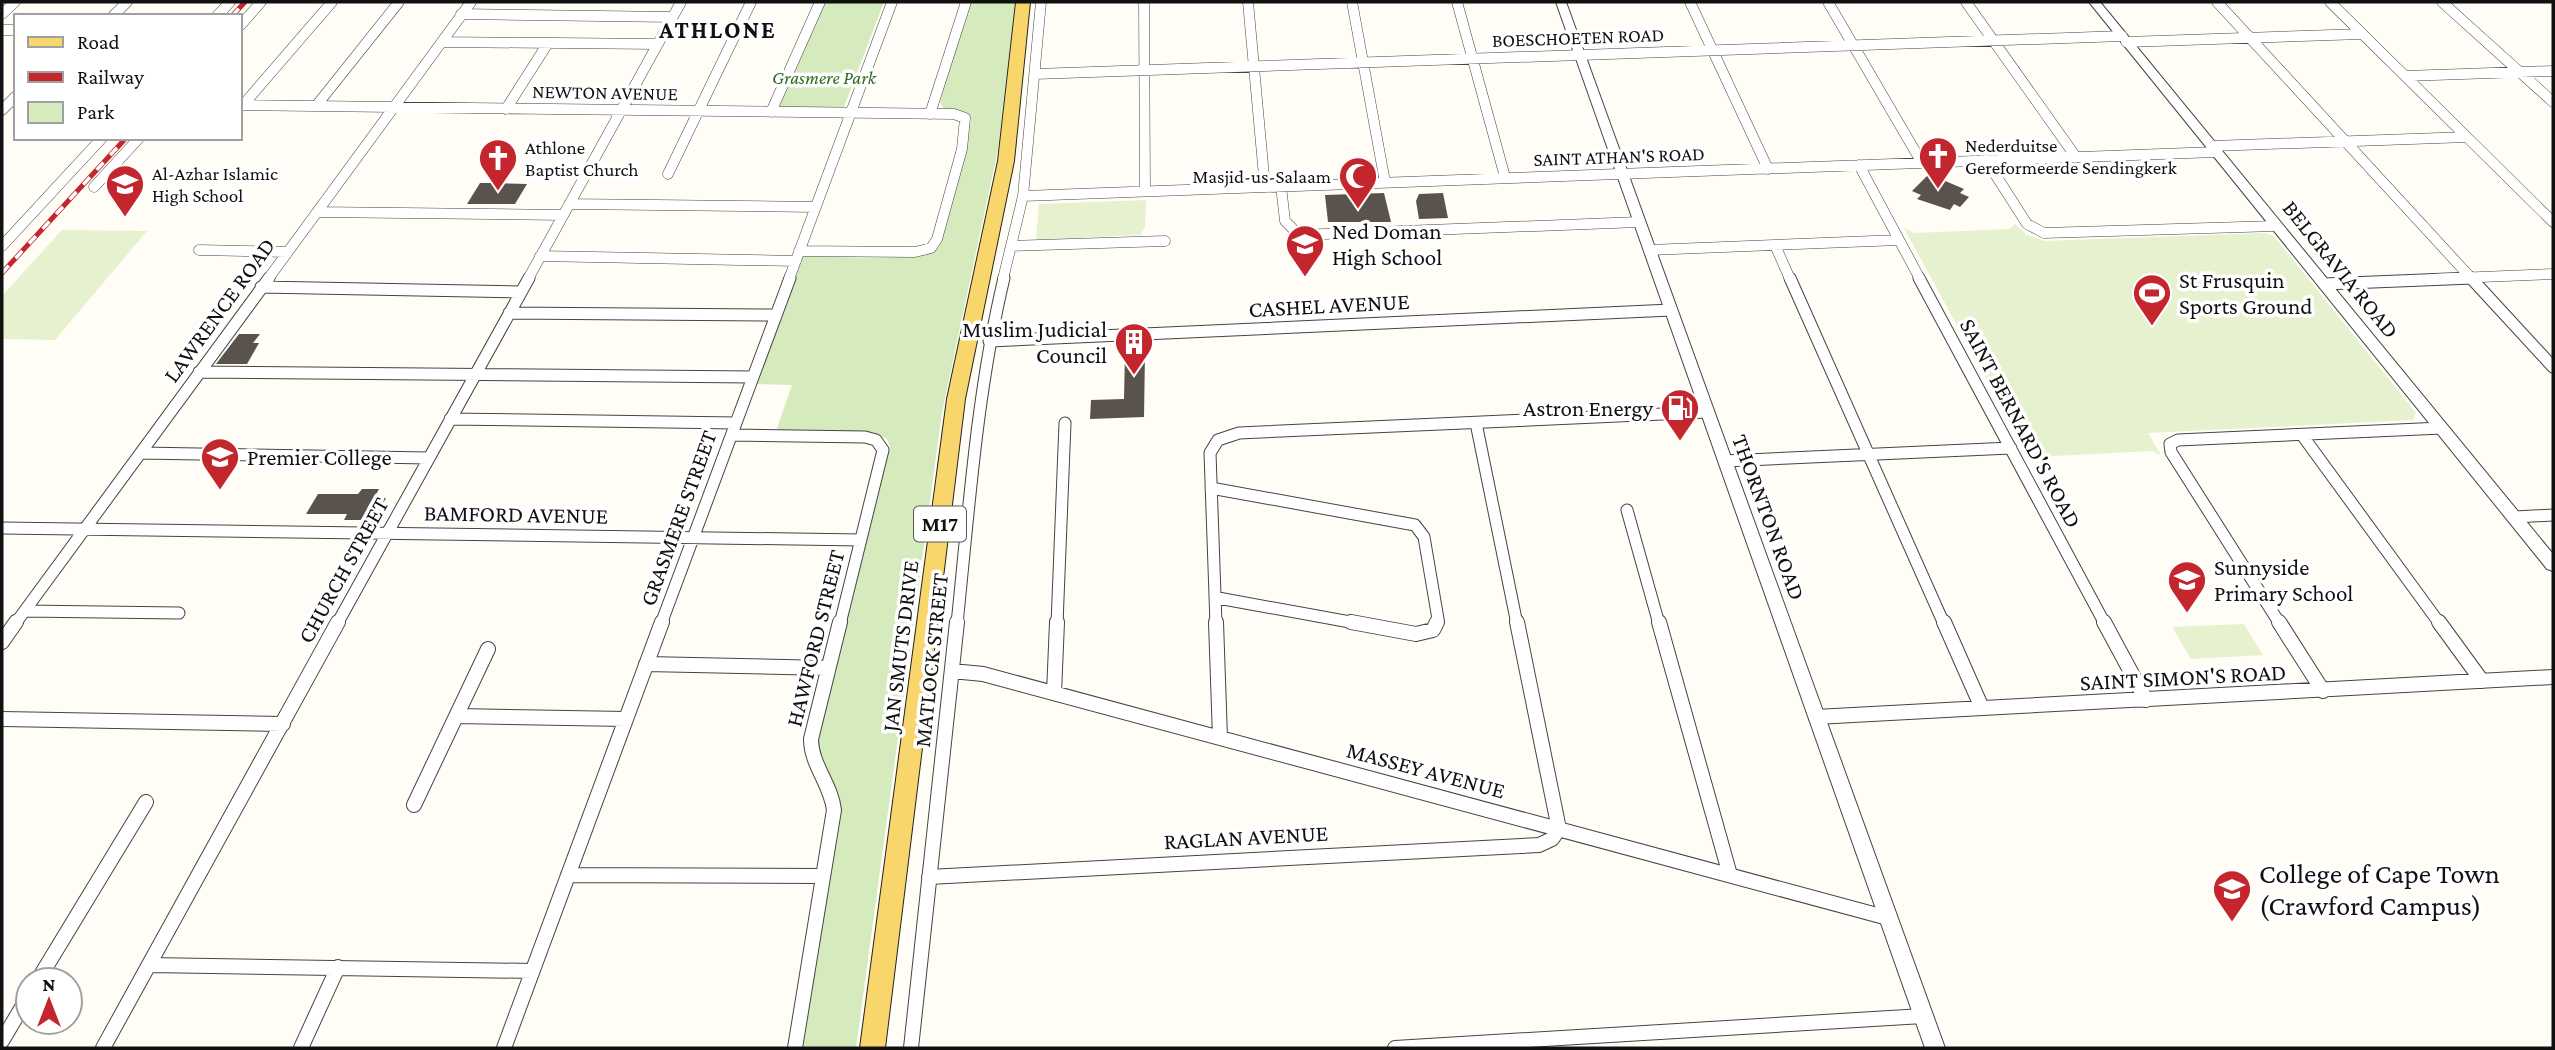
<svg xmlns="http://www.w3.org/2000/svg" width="2555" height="1050" font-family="'Crimson Pro',serif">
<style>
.green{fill:#d5ebbd}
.pitch{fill:#e6f2cf}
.building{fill:#5a524d}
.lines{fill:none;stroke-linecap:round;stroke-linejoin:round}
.minor-far2-casing{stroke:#444;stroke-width:11}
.minor-far1-casing{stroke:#444;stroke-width:13}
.minor-casing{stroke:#444;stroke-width:16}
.tertiary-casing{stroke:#444;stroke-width:2}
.primary-casing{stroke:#222;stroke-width:2}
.minor-far2{stroke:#fff;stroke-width:10}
.minor-far1{stroke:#fff;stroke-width:11}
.minor{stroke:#fff;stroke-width:14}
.tertiary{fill:#fff;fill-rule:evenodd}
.primary{fill:#f9d66b;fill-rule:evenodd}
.rail-casing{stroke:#c4262e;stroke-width:5}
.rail{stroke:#fff;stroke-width:3.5;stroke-dasharray:10;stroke-linecap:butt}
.labels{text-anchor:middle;stroke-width:7;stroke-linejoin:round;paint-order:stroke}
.far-street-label{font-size:19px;fill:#111;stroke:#fff}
.far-park-label{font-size:19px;font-style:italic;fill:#2f6b1f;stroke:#fff}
.far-poi-label{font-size:19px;fill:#111;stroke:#fff;text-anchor:start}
.shield{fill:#fff;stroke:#585858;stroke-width:2}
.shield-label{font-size:21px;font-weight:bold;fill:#111}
.poi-label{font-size:23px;fill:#111;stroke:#fff;text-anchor:start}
.street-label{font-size:23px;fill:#111;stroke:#fff}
.far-district-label{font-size:24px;font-weight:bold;letter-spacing:2px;fill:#111;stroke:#fff}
.near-poi-label{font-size:28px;fill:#111;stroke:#fff;text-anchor:start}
</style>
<rect width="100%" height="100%" fill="#fffdf5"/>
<path class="green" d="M 824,2 L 884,2 L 844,107 L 778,108 Z
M 970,2 L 1015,2 L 998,149 L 942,412 L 856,1048 L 803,1048 L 841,807 C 838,780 817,763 818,735 L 890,447 L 887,439 L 872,432 L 776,431 L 792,385 L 756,384 L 803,256 C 830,256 923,263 939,247 L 963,162 L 971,120 L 965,112 L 944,109 L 940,102 Z"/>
<path class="pitch" d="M 1146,200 L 1145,227 L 1140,235 L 1036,240 L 1039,204 Z
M 2015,224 L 2027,235 L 2044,241 L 2264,233 L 2274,236 L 2416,413 L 2413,420 L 2148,433 L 2161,455 L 2152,451 L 2034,457 L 2031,461 L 1904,228 L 1915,233 L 2010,229 Z
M 62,230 L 147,231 L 55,340 L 2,339 L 2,296 Z
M 2244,624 L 2263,655 L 2191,659 L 2172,627 Z"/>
<path class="building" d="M 1929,174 L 1964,189 L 1960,193 L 1969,197 L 1960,207 L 1954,204 L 1950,210 L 1917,199 L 1921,195 L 1912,191 Z
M 480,183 L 488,183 L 527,184 L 515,204 L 467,204 Z
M 1384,193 L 1391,222 L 1328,222 L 1325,195 Z
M 1443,193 L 1448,218 L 1419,219 L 1416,201 L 1419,194 Z
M 239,334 L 260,334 L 253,343 L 259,343 L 247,364 L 216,364 Z
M 1133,350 L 1145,352 L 1144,417 L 1090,419 L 1091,400 L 1124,399 L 1125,352 Z
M 362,489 L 379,489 L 374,498 L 386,498 L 374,520 L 344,520 L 347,514 L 306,514 L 318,494 L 358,494 Z"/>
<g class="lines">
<g class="minor-far2-casing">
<path id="minor-far2" d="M 1144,2 L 1145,191
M 1248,2 L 1265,187
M 1352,2 L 1385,182
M 1457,2 L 1505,177
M 1690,2 L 1768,169
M 1828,2 L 1922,163
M 1966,2 L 2076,157
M 2217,2 L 2472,279
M 2330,2 L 2553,222
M 2442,2 L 2553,102
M 2,14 L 15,2
M 461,14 L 673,17
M 113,16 L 127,2
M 217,16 L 230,2
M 240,26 L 261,2
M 2,30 L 16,30
M 442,42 L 657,44
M 2126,42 L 2362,34
M 1035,74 L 2122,36
M 2405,76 L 2553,71
M 240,105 L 954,114 L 965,118 L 962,149 L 937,239 L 931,248 L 915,252 L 799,251
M 243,105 L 332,2
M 316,106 L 399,2
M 506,109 L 548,43
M 2,110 L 16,96
M 771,112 L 820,2
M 930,114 L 966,2
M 2212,146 L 2467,137
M 1986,160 L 2027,224 L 2044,233 L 2276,226
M 1859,165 L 1920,279
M 668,174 L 751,2
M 1281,186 L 1285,221 L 1299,235 L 1639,222
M 94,187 L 139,138
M 1023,196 L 2216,152
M 569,204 L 816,207
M 317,212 L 563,215
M 1775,245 L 1790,279
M 2,246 L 102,138
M 1011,246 L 1165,241
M 199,250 L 287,252
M 1649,250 L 1899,240
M 540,256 L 796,261
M 268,279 L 471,2
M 528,279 L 681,2
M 789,279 L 892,2
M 1003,279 L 1023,196 L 1041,2
M 2432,279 L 2553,274"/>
</g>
<g class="minor-far1-casing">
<path id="minor-far1" d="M 1790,278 L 1944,624
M 1919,278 L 2105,624
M 2471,278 L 2553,367
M 2324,284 L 2472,278
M 261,287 L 520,292
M 509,313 L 776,315
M 989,341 L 1671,310
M 199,372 L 753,377
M 450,419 L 736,423
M 1476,423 L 1517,624
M 732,435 L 865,437 L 876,440 L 883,450 L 840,624
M 2302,435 L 2440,624
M 141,453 L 429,458
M 1725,461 L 2011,448
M 1211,488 L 1415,525 L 1424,537 L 1438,619 L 1436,624
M 1627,510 L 1659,624
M 2515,517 L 2553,515
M 2,528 L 861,540
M 1218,598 L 1361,624
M 25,611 L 179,613
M 15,624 L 269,278
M 337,624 L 529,278
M 661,624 L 790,278
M 957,624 C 969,508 977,391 1004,278
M 1057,624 L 1065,423
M 1216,624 L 1210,453 L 1218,440 L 1239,433 L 1707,412
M 2280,624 L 2171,452 L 2170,444 L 2178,440 L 2442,428"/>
</g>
<g class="minor-casing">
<path id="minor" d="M 1216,622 L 1220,738
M 1351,622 L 1416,634 L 1433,630 L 1437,622
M 1659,622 L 1730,875
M 1944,622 L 1982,708
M 2104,622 L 2146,700
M 2279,622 L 2323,691
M 2439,622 L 2482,681
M 2,642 L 16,622
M 646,664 L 828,668
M 952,671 L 983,674 L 1888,918
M 1054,693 L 1057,622
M 457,716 L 626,719
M 1816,717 L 2553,677
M 2,719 L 283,724
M 414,805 L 488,649
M 568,875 L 822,876
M 929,877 L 1539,845 L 1552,839 L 1559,829 L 1517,622
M 150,965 L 532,971
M 38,980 L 146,802
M 2,1041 L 28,997
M 103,1048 L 338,622
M 301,1048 L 338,967
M 504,1048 L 662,622
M 795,1048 L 834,810 C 831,784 811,765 811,739 L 840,622
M 911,1048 L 957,622
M 1395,1048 L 1923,1016"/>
</g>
<g class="tertiary-casing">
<path id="tertiary" d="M 1556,2 L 1566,2 L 1945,1048 L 1925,1048 Z
M 2089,2 L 2100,2 L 2553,554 L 2553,571 L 2547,569 Z"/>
</g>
<g class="primary-casing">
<path id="primary" d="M 1016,2 L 1030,2 L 1014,161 L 965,399 L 885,1048 L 860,1048 L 947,399 L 998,161 Z"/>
</g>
<use href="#minor-far2" class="minor-far2"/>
<use href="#minor-far1" class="minor-far1"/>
<use href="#minor" class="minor"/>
<use href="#tertiary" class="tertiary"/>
<use href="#primary" class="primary"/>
<g class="rail-casing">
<path id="rail" d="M 232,16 L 245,2
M 2,273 L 126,138"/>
</g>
<use href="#rail" class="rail"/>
</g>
<defs>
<g id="church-pin" transform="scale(2.0125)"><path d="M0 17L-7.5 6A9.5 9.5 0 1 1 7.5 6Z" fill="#c4262e" stroke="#fff"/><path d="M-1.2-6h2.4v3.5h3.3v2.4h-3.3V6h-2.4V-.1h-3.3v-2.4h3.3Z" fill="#fff"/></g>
<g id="mosque-pin" transform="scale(2.0125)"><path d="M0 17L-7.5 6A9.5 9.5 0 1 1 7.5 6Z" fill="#c4262e" stroke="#fff"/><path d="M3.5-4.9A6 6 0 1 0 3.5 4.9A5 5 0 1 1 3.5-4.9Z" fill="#fff"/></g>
<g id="school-pin" transform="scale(2.0125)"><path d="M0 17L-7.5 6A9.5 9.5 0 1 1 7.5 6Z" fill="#c4262e" stroke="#fff"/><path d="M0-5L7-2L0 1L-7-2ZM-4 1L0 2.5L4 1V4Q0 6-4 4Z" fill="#fff"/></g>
<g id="stadium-pin" transform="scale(2.0125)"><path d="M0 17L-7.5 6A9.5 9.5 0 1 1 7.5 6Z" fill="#c4262e" stroke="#fff"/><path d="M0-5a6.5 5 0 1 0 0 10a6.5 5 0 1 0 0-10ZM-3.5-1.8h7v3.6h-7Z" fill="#fff"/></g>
<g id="building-pin" transform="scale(2.0125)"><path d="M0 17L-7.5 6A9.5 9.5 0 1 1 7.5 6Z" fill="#c4262e" stroke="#fff"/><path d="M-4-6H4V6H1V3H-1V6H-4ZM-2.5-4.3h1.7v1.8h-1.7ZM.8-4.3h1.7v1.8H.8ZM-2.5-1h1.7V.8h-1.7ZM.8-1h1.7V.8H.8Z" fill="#fff"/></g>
<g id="fuel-pin" transform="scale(2.0125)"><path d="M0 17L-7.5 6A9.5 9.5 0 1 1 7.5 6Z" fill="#c4262e" stroke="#fff"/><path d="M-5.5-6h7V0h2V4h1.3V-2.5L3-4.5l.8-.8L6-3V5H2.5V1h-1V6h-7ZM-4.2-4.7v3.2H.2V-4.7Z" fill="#fff"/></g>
<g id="university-pin" transform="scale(2.0125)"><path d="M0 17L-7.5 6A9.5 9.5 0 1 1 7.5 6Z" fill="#c4262e" stroke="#fff"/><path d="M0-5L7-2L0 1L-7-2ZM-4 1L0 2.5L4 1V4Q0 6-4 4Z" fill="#fff"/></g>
</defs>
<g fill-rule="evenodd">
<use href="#church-pin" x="1938" y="156"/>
<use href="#church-pin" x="498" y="158"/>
<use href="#mosque-pin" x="1358" y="176"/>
<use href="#school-pin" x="125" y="184"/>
<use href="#school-pin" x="1305" y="244"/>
<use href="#stadium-pin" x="2152" y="293"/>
<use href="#building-pin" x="1134" y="342"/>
<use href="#fuel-pin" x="1680" y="408"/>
<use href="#school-pin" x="220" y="457"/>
<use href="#school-pin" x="2187" y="580"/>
<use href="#university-pin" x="2232" y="889"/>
</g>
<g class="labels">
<g class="far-street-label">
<text transform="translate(1578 37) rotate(-2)" y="7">BOESCHOETEN ROAD</text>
<text transform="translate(605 92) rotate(1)" y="7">NEWTON AVENUE</text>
<text transform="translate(1619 156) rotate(-2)" y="7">SAINT ATHAN'S ROAD</text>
</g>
<g class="far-park-label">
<text x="824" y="84">Grasmere Park</text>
</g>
<g class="far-poi-label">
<text x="1965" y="152">Nederduitse<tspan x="1965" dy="22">Gereformeerde Sendingkerk</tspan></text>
<text x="525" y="154">Athlone<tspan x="525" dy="22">Baptist Church</tspan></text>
<text x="152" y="180">Al-Azhar Islamic<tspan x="152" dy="22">High School</tspan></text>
<text x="1331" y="183" text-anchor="end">Masjid-us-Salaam</text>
</g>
<rect class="shield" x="914" y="506.5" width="52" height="35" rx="5"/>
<g class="shield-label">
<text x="940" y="531">M17</text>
</g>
<g class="poi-label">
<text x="1332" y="239">Ned Doman<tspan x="1332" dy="26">High School</tspan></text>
<text x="2179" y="288">St Frusquin<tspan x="2179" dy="26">Sports Ground</tspan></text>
<text x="1107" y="337" text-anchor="end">Muslim Judicial<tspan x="1107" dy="26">Council</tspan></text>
<text x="1653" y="416" text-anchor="end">Astron Energy</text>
<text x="247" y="465">Premier College</text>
<text x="2214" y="575">Sunnyside<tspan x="2214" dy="26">Primary School</tspan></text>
</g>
<g class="street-label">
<text transform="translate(2341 269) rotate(51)" y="8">BELGRAVIA ROAD</text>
<text transform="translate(1329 305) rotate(-3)" y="8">CASHEL AVENUE</text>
<text transform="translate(219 310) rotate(-54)" y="8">LAWRENCE ROAD</text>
<text transform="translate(2021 423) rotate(62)" y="8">SAINT BERNARD'S ROAD</text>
<text transform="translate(516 514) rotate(1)" y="8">BAMFORD AVENUE</text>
<text transform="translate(1769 517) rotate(70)" y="8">THORNTON ROAD</text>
<text transform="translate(678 518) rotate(-70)" y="8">GRASMERE STREET</text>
<text transform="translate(343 570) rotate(-61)" y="8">CHURCH STREET</text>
<text transform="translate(815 638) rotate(-76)" y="8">HAWFORD STREET</text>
<text transform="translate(900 646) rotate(-83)" y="8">JAN SMUTS DRIVE</text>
<text transform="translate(931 660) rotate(-84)" y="8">MATLOCK STREET</text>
<text transform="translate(2183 677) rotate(-3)" y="8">SAINT SIMON'S ROAD</text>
<text transform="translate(1426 770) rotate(15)" y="8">MASSEY AVENUE</text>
<text transform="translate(1246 837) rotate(-3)" y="8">RAGLAN AVENUE</text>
</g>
<g class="far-district-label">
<text x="718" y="38">ATHLONE</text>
</g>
<g class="near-poi-label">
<text x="2259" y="883">College of Cape Town<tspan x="2259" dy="32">(Crawford Campus)</tspan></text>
</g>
</g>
<rect width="2555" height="1050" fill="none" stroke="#111111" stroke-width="7"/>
<rect x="14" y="14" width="228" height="126" fill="#ffffff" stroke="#a0a0a0" stroke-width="2"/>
<rect x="28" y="37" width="35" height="10" fill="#f9d66b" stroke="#a0a0a0" stroke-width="2"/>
<text x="77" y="49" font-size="21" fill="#111111">Road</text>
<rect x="28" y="72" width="35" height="10" fill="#c4262e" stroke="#a0a0a0" stroke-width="2"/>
<text x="77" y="84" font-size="21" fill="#111111">Railway</text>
<rect x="28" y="102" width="35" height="21" fill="#d5ebbd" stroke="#a0a0a0" stroke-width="2"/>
<text x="77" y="119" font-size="21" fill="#111111">Park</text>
<g transform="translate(49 1001)"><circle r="33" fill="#ffffff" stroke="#a0a0a0" stroke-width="2"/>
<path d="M0-5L12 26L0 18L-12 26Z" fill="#c4262e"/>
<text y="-10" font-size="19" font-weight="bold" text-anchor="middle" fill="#111111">N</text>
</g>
</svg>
